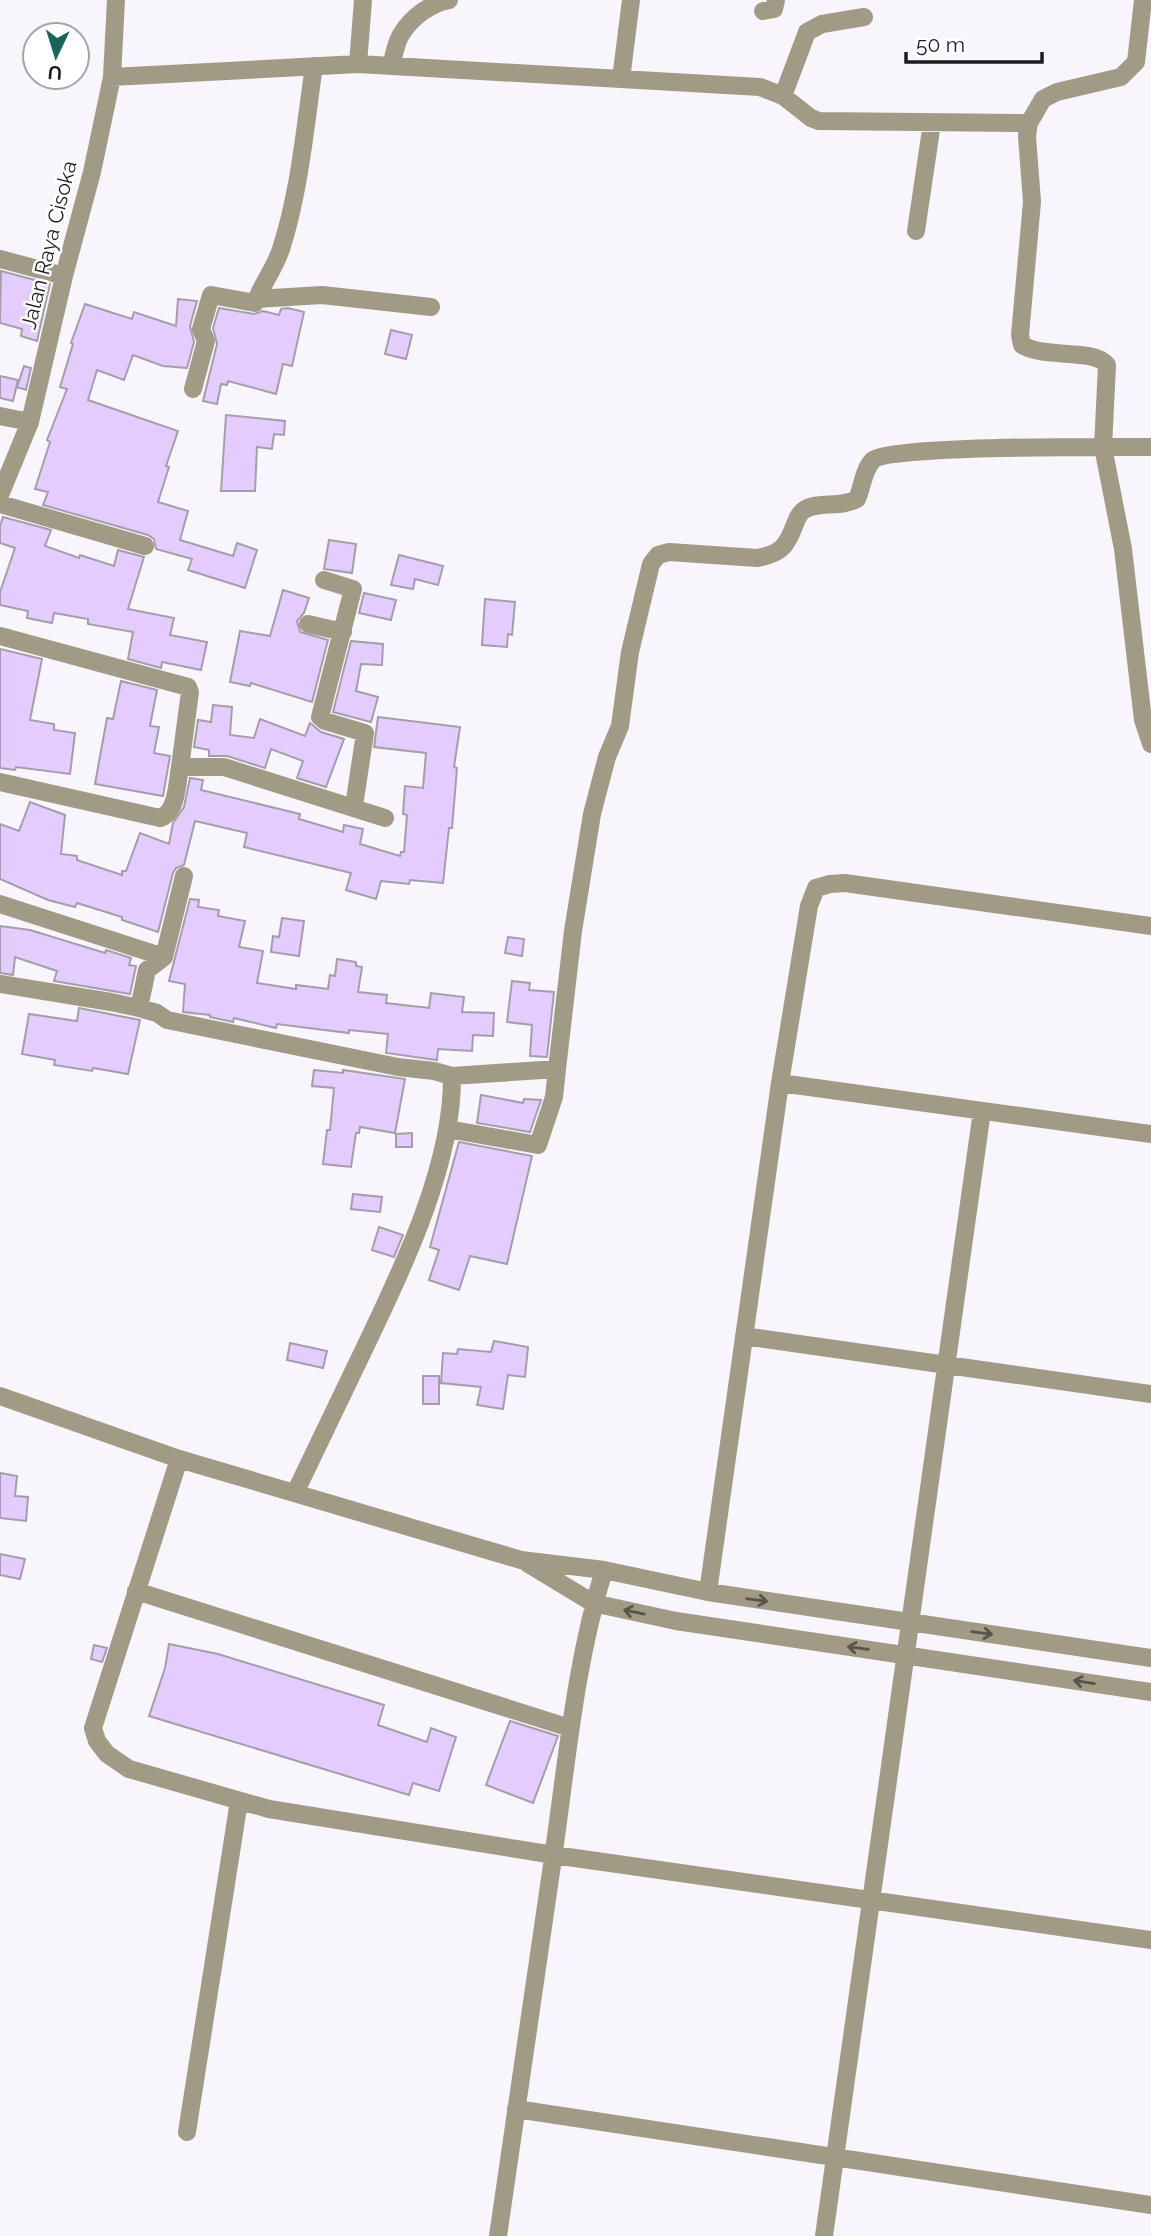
<svg xmlns="http://www.w3.org/2000/svg" width="1151" height="2236" font-family="Raleway,sans-serif">
<style>
.building{fill:#e4cdfe;stroke:#a49eab;stroke-width:2}
.lines{fill:none;stroke-linecap:round;stroke-linejoin:round}
.minor{stroke:#a19a84;stroke-width:18}
.oneway{stroke:#59554d}
.labels{text-anchor:middle;stroke-width:5;stroke-linejoin:round;paint-order:stroke}
.street-label{font-size:21px;fill:#1e1c20;stroke:#fff}
</style>
<rect width="100%" height="100%" fill="#f8f5fd"/>
<path class="building" d="M 1,271 L 50,284 L 37,341 L 21,336 L 22,329 L 0,323 Z
M 178,299 L 197,301 L 190,326 L 194,342 L 187,368 L 163,366 L 133,355 L 124,380 L 97,370 L 88,400 L 178,431 L 166,466 L 169,467 L 158,502 L 188,511 L 180,540 L 233,556 L 237,543 L 257,550 L 245,588 L 188,570 L 192,559 L 156,549 L 154,539 L 148,535 L 43,505 L 48,492 L 35,489 L 50,442 L 47,440 L 67,389 L 60,387 L 73,344 L 71,343 L 85,304 L 132,319 L 134,312 L 176,326 Z
M 219,308 L 254,314 L 263,311 L 279,315 L 281,309 L 288,308 L 304,312 L 292,366 L 283,364 L 276,394 L 228,381 L 227,385 L 221,384 L 217,404 L 203,401 L 217,344 L 213,328 Z
M 391,330 L 412,335 L 406,359 L 385,354 Z
M 24,366 L 31,368 L 26,390 L 17,387 Z
M 0,376 L 18,380 L 13,401 L 0,398 Z
M 226,415 L 285,421 L 284,435 L 274,434 L 272,449 L 257,447 L 255,491 L 221,491 Z
M 3,517 L 51,530 L 45,546 L 79,558 L 80,555 L 114,566 L 118,550 L 144,557 L 128,609 L 174,618 L 170,635 L 207,642 L 201,670 L 162,662 L 161,668 L 128,659 L 133,632 L 88,624 L 88,619 L 54,613 L 52,623 L 27,618 L 28,611 L 0,605 L 0,592 L 15,548 L 0,543 L 0,526 Z
M 329,540 L 356,544 L 352,573 L 324,569 Z
M 399,555 L 443,566 L 438,585 L 415,579 L 413,589 L 391,585 Z
M 283,590 L 309,598 L 304,613 L 297,621 L 300,632 L 328,640 L 312,702 L 251,683 L 250,686 L 230,682 L 240,631 L 270,636 Z
M 364,593 L 396,600 L 391,620 L 359,613 Z
M 485,599 L 515,602 L 512,635 L 508,634 L 507,647 L 482,645 Z
M 351,641 L 383,644 L 382,665 L 361,664 L 356,691 L 378,697 L 371,722 L 333,712 Z
M 0,649 L 42,659 L 30,720 L 54,724 L 54,730 L 75,733 L 70,774 L 16,767 L 15,770 L 0,768 Z
M 121,681 L 157,690 L 150,726 L 159,727 L 154,753 L 170,756 L 163,796 L 95,784 L 107,718 L 113,719 Z
M 213,705 L 232,707 L 230,735 L 254,738 L 260,719 L 305,736 L 310,723 L 321,732 L 344,739 L 326,787 L 297,778 L 303,761 L 271,749 L 265,768 L 227,756 L 209,756 L 209,750 L 194,747 L 198,720 L 211,722 Z
M 378,717 L 460,727 L 454,767 L 457,768 L 452,828 L 449,828 L 443,883 L 410,880 L 409,884 L 381,881 L 376,899 L 346,890 L 351,873 L 244,847 L 247,833 L 195,821 L 184,865 L 176,868 L 173,873 L 158,932 L 122,920 L 122,917 L 77,903 L 75,907 L 48,900 L 0,879 L 0,824 L 19,831 L 30,802 L 65,815 L 61,854 L 77,856 L 77,860 L 122,875 L 122,871 L 126,871 L 140,833 L 169,844 L 173,823 L 184,807 L 190,778 L 203,780 L 201,790 L 300,814 L 299,819 L 343,832 L 344,825 L 363,829 L 360,844 L 400,856 L 401,852 L 404,852 L 407,815 L 403,814 L 405,786 L 423,788 L 426,753 L 374,747 Z
M 190,899 L 199,900 L 198,907 L 219,910 L 218,916 L 245,921 L 239,947 L 263,951 L 257,983 L 296,989 L 296,985 L 328,989 L 330,975 L 335,976 L 337,959 L 356,962 L 356,966 L 362,967 L 358,992 L 387,995 L 386,1003 L 429,1008 L 431,993 L 464,997 L 462,1012 L 494,1013 L 493,1036 L 473,1035 L 472,1051 L 438,1049 L 437,1060 L 386,1053 L 388,1034 L 349,1030 L 349,1033 L 277,1024 L 276,1028 L 234,1018 L 233,1022 L 210,1017 L 210,1015 L 183,1012 L 185,984 L 169,981 Z
M 282,918 L 304,921 L 299,956 L 271,952 L 273,936 L 279,937 Z
M 0,926 L 30,930 L 105,953 L 106,950 L 131,958 L 129,965 L 136,966 L 130,994 L 54,981 L 57,971 L 15,957 L 13,975 L 0,973 Z
M 508,937 L 524,939 L 522,956 L 505,953 Z
M 512,981 L 530,983 L 529,990 L 554,992 L 547,1057 L 530,1056 L 532,1025 L 507,1022 Z
M 79,1008 L 140,1020 L 128,1074 L 93,1068 L 92,1071 L 54,1065 L 55,1060 L 22,1054 L 29,1014 L 77,1021 Z
M 314,1070 L 343,1073 L 343,1070 L 405,1079 L 395,1133 L 360,1127 L 359,1133 L 356,1133 L 351,1167 L 323,1164 L 327,1130 L 330,1130 L 334,1088 L 312,1086 Z
M 481,1095 L 523,1103 L 524,1099 L 541,1100 L 530,1132 L 477,1123 Z
M 412,1133 L 412,1147 L 396,1147 L 396,1134 Z
M 459,1142 L 532,1156 L 507,1264 L 470,1256 L 459,1290 L 429,1280 L 439,1250 L 430,1247 Z
M 353,1194 L 382,1197 L 380,1212 L 351,1209 Z
M 379,1227 L 403,1235 L 394,1257 L 372,1250 Z
M 494,1341 L 528,1347 L 525,1377 L 508,1375 L 503,1409 L 477,1405 L 481,1387 L 441,1383 L 443,1353 L 457,1354 L 458,1349 L 491,1352 Z
M 290,1343 L 327,1351 L 323,1368 L 287,1360 Z
M 423,1376 L 439,1376 L 439,1404 L 423,1404 Z
M 0,1473 L 17,1476 L 15,1496 L 28,1497 L 26,1521 L 0,1518 Z
M 0,1554 L 25,1559 L 20,1579 L 0,1575 Z
M 169,1644 L 218,1654 L 384,1705 L 378,1725 L 427,1742 L 431,1728 L 456,1737 L 439,1791 L 413,1783 L 409,1795 L 149,1716 L 165,1668 Z
M 94,1645 L 107,1648 L 102,1662 L 91,1659 Z
M 510,1721 L 558,1736 L 533,1803 L 486,1785 Z"/>
<g class="lines">
<path class="minor" d="M 763,11 L 774,9 L 776,0
M 358,64 L 363,0
M 391,66 C 394,55 396,41 402,33 C 412,17 431,3 449,0
M 112,77 L 358,64 L 760,87 L 783,96 L 811,118 L 819,121 L 1029,123 L 1027,136 L 1032,202 L 1020,335 L 1022,345 C 1045,359 1094,348 1107,365 L 1103,447 L 1123,549 L 1143,720 L 1151,744
M 621,79 L 631,0
M 783,96 L 807,32 L 822,24 L 864,17
M 1029,123 L 1043,99 L 1057,92 L 1121,77 L 1136,62 L 1143,0
M 916,231 L 932,123
M 0,259 L 64,276
M 256,299 L 322,295 L 431,307
M 193,389 L 206,341 L 201,329 L 211,295 L 255,303 C 262,284 275,268 281,249 C 300,190 305,127 314,66
M 0,416 L 30,422
M 0,495 L 30,422 L 64,276 L 92,172 L 112,77 L 116,0
M 0,504 L 145,546
M 324,580 L 353,589 L 320,717 L 325,721 L 365,733 L 354,806
M 308,624 L 343,632
M 0,636 L 188,687 L 190,692 L 180,767
M 0,782 L 160,818 C 177,813 177,783 180,767 L 224,767 L 385,818
M 0,904 L 164,957 L 147,970 L 139,1008 L 157,1013 L 167,1020 L 398,1067 L 434,1071 L 452,1076 L 557,1069 L 573,931 L 592,814 L 607,757 L 620,726 L 630,652 L 651,564 L 658,555 L 669,552 L 757,558 C 781,554 787,546 795,524 C 797,519 799,513 804,510 C 817,501 841,508 857,499 C 862,488 864,468 873,460 C 890,445 1115,447 1151,447
M 164,957 L 184,876
M 0,984 L 111,1002 L 139,1008
M 780,1083 L 1151,1134
M 448,1129 L 538,1145 L 554,1097 L 557,1069
M 744,1336 L 1151,1394
M 0,1396 L 179,1459 L 521,1560 L 604,1570 L 708,1592 L 1151,1658
M 179,1459 L 93,1728 L 97,1741 L 107,1754 L 129,1769 L 269,1809 L 554,1855 L 1151,1940
M 295,1493 C 319,1443 343,1393 367,1343 C 404,1265 453,1164 452,1076
M 527,1563 L 593,1603 L 676,1621 L 1151,1692
M 136,1591 L 570,1728
M 708,1592 L 780,1083 L 809,906 L 816,888 L 830,884 L 845,883 L 1151,926
M 516,2109 L 1151,2205
M 187,2132 L 239,1801
M 498,2236 C 516,2110 535,1984 553,1858 C 567,1761 575,1664 604,1570
M 824,2236 L 982,1111"/>
</g>
<defs><path id="oneway-shaft" d="M-6 0H5M1.5-3L5.5 0L1.5 3" fill="none" stroke-width="1.6" stroke-linecap="round" stroke-linejoin="round" transform="scale(1.75)"/></defs>
<g class="oneway">
<use href="#oneway-shaft" transform="translate(757 1600) rotate(8)"/>
<use href="#oneway-shaft" transform="translate(634 1612) rotate(-168)"/>
<use href="#oneway-shaft" transform="translate(982 1633) rotate(8)"/>
<use href="#oneway-shaft" transform="translate(858 1648) rotate(-172)"/>
<use href="#oneway-shaft" transform="translate(1084 1682) rotate(-171)"/>
</g>
<g class="labels">
<g class="street-label">
<text transform="translate(49 245) rotate(-76)" y="7">Jalan Raya Cisoka</text>
</g>
</g>
<g transform="translate(56 56) rotate(184)"><circle r="33" fill="#ffffff" stroke="#a5a4a6" stroke-width="2"/>
<path d="M0-5L12 26L0 18L-12 26Z" fill="#19645b"/>
<text y="-10" font-size="19" font-weight="bold" text-anchor="middle" fill="#1e1c20">U</text>
</g>
<path d="M906 52v10h136v-10" fill="none" stroke="#1e1c20" stroke-width="3.5"/>
<text x="916" y="52" font-size="21" fill="#1e1c20" stroke="#ffffff" stroke-width="5" paint-order="stroke">50 m</text>
</svg>
